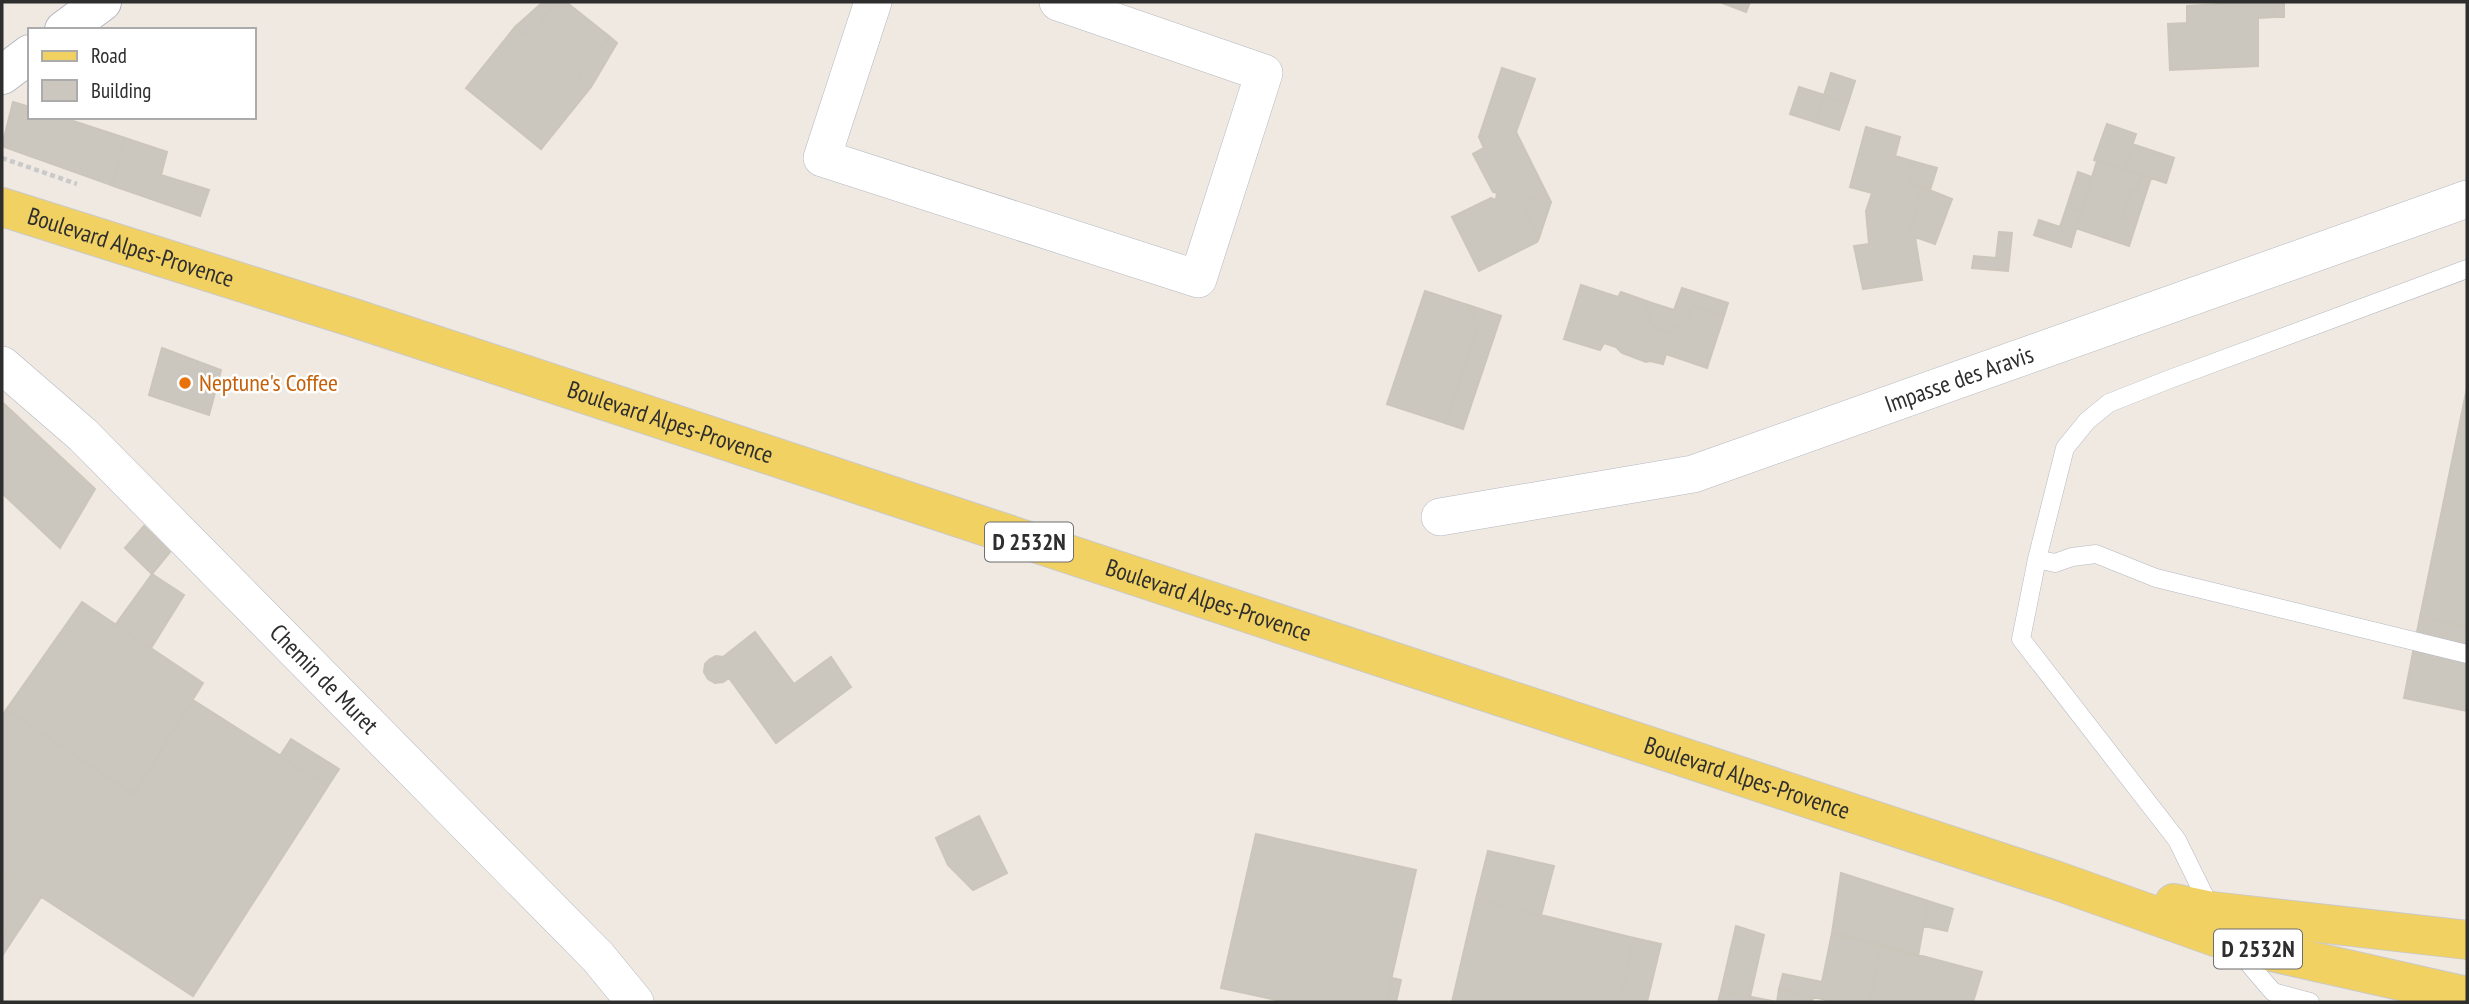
<svg xmlns="http://www.w3.org/2000/svg" width="2469" height="1004" font-family="'PT Sans Narrow',sans-serif">
<style>
.building{fill:#cbc7bf;stroke:#cbc5ba;stroke-width:2}
.lines{fill:none;stroke-linecap:round;stroke-linejoin:round}
.service-casing{stroke:#b4b7c1;stroke-width:19}
.minor-casing{stroke:#b4b7c1;stroke-width:38}
.tertiary-casing{stroke:#b4b7c1;stroke-width:40}
.primary-casing{stroke:#c9c9c9;stroke-width:40}
.path{stroke:#c9c9c9;stroke-width:4.5;stroke-dasharray:5 3.5;stroke-linecap:butt}
.service{stroke:#fff;stroke-width:18}
.minor{stroke:#fff;stroke-width:37}
.tertiary{stroke:#fff;stroke-width:38}
.primary{stroke:#f2d163;stroke-width:38}
.food-dot{fill:#e8710a;stroke:#fff;stroke-width:2.5}
.labels{text-anchor:middle;stroke-width:5;stroke-linejoin:round;paint-order:stroke}
.shield{fill:#fff;stroke:#6d6d6d;stroke-width:2}
.shield-label{font-size:23px;font-weight:bold;fill:#2e2e2e}
.street-label{font-size:24px;fill:#2e2e2e;stroke:#fff}
.food-label{font-size:24px;fill:#c56008;stroke:#fff;text-anchor:start}
</style>
<rect width="100%" height="100%" fill="#efe9e1"/>
<path class="building" d="M 543,2 L 557,2 L 529,37 L 515,27 Z
M 557,2 L 566,2 L 610,37 L 578,77 L 591,87 L 541,149 L 466,88 L 515,27 L 529,37 Z
M 1720,2 L 1750,2 L 1746,12 Z
M 2221,2 L 2273,2 L 2274,17 L 2258,18 L 2258,66 L 2170,70 L 2168,24 L 2187,23 L 2187,6 L 2221,4 Z
M 2273,2 L 2284,2 L 2284,17 L 2274,17 Z
M 610,37 L 617,43 L 591,87 L 578,77 Z
M 1502,68 L 1535,79 L 1516,132 L 1546,192 L 1522,204 L 1539,238 L 1537,242 L 1479,271 L 1452,217 L 1491,198 L 1496,200 L 1497,193 L 1493,192 L 1473,154 L 1484,148 L 1479,137 Z
M 1831,73 L 1855,81 L 1848,103 L 1824,95 Z
M 1799,87 L 1824,95 L 1815,122 L 1790,114 Z
M 1824,95 L 1848,103 L 1839,130 L 1815,122 Z
M 13,102 L 30,107 L 30,117 L 61,117 L 125,138 L 111,185 L 2,146 Z
M 2107,124 L 2136,134 L 2124,169 L 2094,160 Z
M 1866,127 L 1900,137 L 1895,156 L 1912,161 L 1908,176 L 1912,183 L 1922,187 L 1908,237 L 1915,237 L 1922,280 L 1863,289 L 1854,246 L 1869,244 L 1866,211 L 1872,193 L 1850,187 Z
M 125,138 L 167,152 L 161,175 L 209,190 L 200,216 L 111,185 Z
M 2132,144 L 2174,158 L 2166,183 L 2124,169 Z
M 1912,161 L 1937,168 L 1930,190 L 1912,183 L 1908,176 Z
M 2097,161 L 2141,175 L 2136,191 L 2132,190 L 2123,216 L 2137,221 L 2129,246 L 2076,228 Z
M 2078,172 L 2092,177 L 2081,211 L 2067,206 Z
M 2141,175 L 2151,178 L 2137,221 L 2123,216 L 2132,190 L 2136,191 Z
M 1922,187 L 1952,199 L 1935,244 L 1915,237 L 1908,237 Z
M 1546,192 L 1551,202 L 1539,238 L 1522,204 Z
M 2067,206 L 2081,211 L 2071,247 L 2034,235 L 2039,220 L 2060,227 Z
M 1999,232 L 2012,233 L 2008,271 L 1972,268 L 1974,256 L 1996,258 Z
M 1581,285 L 1618,297 L 1621,292 L 1649,302 L 1647,310 L 1652,326 L 1671,333 L 1674,326 L 1684,329 L 1692,305 L 1724,316 L 1707,368 L 1666,354 L 1663,364 L 1650,361 L 1646,362 L 1622,353 L 1616,347 L 1604,343 L 1600,350 L 1564,339 Z
M 1682,288 L 1728,303 L 1724,316 L 1692,305 L 1684,329 L 1674,326 L 1671,333 L 1652,326 L 1647,310 L 1649,302 L 1674,310 Z
M 1425,291 L 1468,305 L 1478,325 L 1445,423 L 1387,404 Z
M 1468,305 L 1501,316 L 1463,429 L 1445,423 L 1478,325 Z
M 162,348 L 221,370 L 209,415 L 149,395 Z
M 2467,388 L 2467,627 L 2420,617 Z
M 2,402 L 95,489 L 60,548 L 2,493 Z
M 144,526 L 170,552 L 152,574 L 125,548 Z
M 152,574 L 184,595 L 151,648 L 116,624 Z
M 82,602 L 203,683 L 134,794 L 6,710 Z
M 2420,617 L 2467,627 L 2467,711 L 2404,698 Z
M 755,632 L 794,684 L 831,657 L 851,687 L 776,743 L 729,678 L 723,682 L 715,683 L 708,679 L 704,672 L 705,664 L 710,659 L 716,656 L 723,657 Z
M 193,700 L 328,786 L 193,996 L 2,871 L 2,717 L 6,710 L 134,794 Z
M 291,739 L 339,769 L 328,786 L 280,756 Z
M 979,816 L 1007,873 L 973,890 L 948,865 L 936,838 Z
M 1256,834 L 1416,870 L 1386,1002 L 1286,1002 L 1221,988 Z
M 1488,851 L 1554,866 L 1541,915 L 1476,899 Z
M 2,871 L 41,897 L 15,936 L 2,927 Z
M 1841,873 L 1928,901 L 1918,956 L 1832,933 Z
M 1476,899 L 1634,938 L 1620,1002 L 1452,1002 Z
M 1928,901 L 1953,909 L 1947,931 L 1924,926 Z
M 1736,926 L 1764,935 L 1750,997 L 1721,991 Z
M 2,927 L 15,936 L 2,956 Z
M 1832,933 L 1881,945 L 1870,1002 L 1835,1002 L 1779,989 L 1783,974 L 1822,982 Z
M 1634,938 L 1661,944 L 1647,1002 L 1620,1002 Z
M 1881,945 L 1982,972 L 1973,1002 L 1870,1002 Z
M 1392,978 L 1401,980 L 1396,1002 L 1386,1002 Z
M 1779,989 L 1813,997 L 1812,1002 L 1718,1002 L 1721,991 L 1777,1002 Z"/>
<g class="lines">
<g class="service-casing">
<path id="service" d="M 2037,559 L 2065,448 L 2087,421 L 2109,403 L 2170,379 L 2467,269
M 2212,911 L 2177,840 L 2021,639 L 2037,559 L 2055,563 L 2072,557 L 2096,554 L 2156,578 L 2467,654
M 2238,951 L 2273,992 L 2310,1002"/>
</g>
<g class="minor-casing">
<g id="minor">
<path d="M 873,2 L 822,158 L 1198,279 L 1264,73 L 1058,2"/>
<path id="s1" d="M 2,365 L 83,435 L 598,957 L 635,1002"/>
<path id="s2" d="M 1440,517 L 1693,474 L 2467,199"/>
</g>
</g>
<g class="tertiary-casing">
<path id="tertiary" d="M 64,30 L 102,2
M 2,75 L 30,54"/>
</g>
<g class="primary-casing">
<g id="primary">
<path id="s3" d="M 2,207 L 354,318 L 2055,880 L 2232,943 L 2467,996"/>
<path d="M 2174,903 L 2212,911 L 2467,940"/>
</g>
</g>
<path class="path" d="M 2,158 L 77,184"/>
<use href="#service" class="service"/>
<use href="#minor" class="minor"/>
<use href="#tertiary" class="tertiary"/>
<use href="#primary" class="primary"/>
</g>
<circle class="food-dot" cx="185" cy="383" r="7"/>
<g class="labels">
<g class="shield">
<rect x="985" y="522.5" width="88" height="39" rx="5"/>
<rect x="2214" y="929.5" width="88" height="39" rx="5"/>
</g>
<g class="shield-label">
<text x="1029" y="550">D 2532N</text>
<text x="2258" y="957">D 2532N</text>
</g>
<g class="street-label">
<text dy="8" stroke="none"><textPath href="#s3" startOffset="135">Boulevard Alpes-Provence</textPath></text>
<text dy="8" stroke="none"><textPath href="#s2" startOffset="539">Impasse des Aravis</textPath></text>
<text dy="8" stroke="none"><textPath href="#s3" startOffset="702">Boulevard Alpes-Provence</textPath></text>
<text dy="8" stroke="none"><textPath href="#s3" startOffset="1269">Boulevard Alpes-Provence</textPath></text>
<text dy="8" stroke="none"><textPath href="#s1" startOffset="450">Chemin de Muret</textPath></text>
<text dy="8" stroke="none"><textPath href="#s3" startOffset="1836">Boulevard Alpes-Provence</textPath></text>
</g>
<g class="food-label">
<text x="199" y="391">Neptune's Coffee</text>
</g>
</g>
<rect width="2469" height="1004" fill="none" stroke="#2e2e2e" stroke-width="7"/>
<rect x="28" y="28" width="228" height="91" fill="#ffffff" stroke="#ababab" stroke-width="2"/>
<rect x="42" y="51" width="35" height="10" fill="#f2d163" stroke="#ababab" stroke-width="2"/>
<text x="91" y="63" font-size="21" fill="#2e2e2e">Road</text>
<rect x="42" y="80" width="35" height="21" fill="#cbc7bf" stroke="#ababab" stroke-width="2"/>
<text x="91" y="98" font-size="21" fill="#2e2e2e">Building</text>
</svg>
